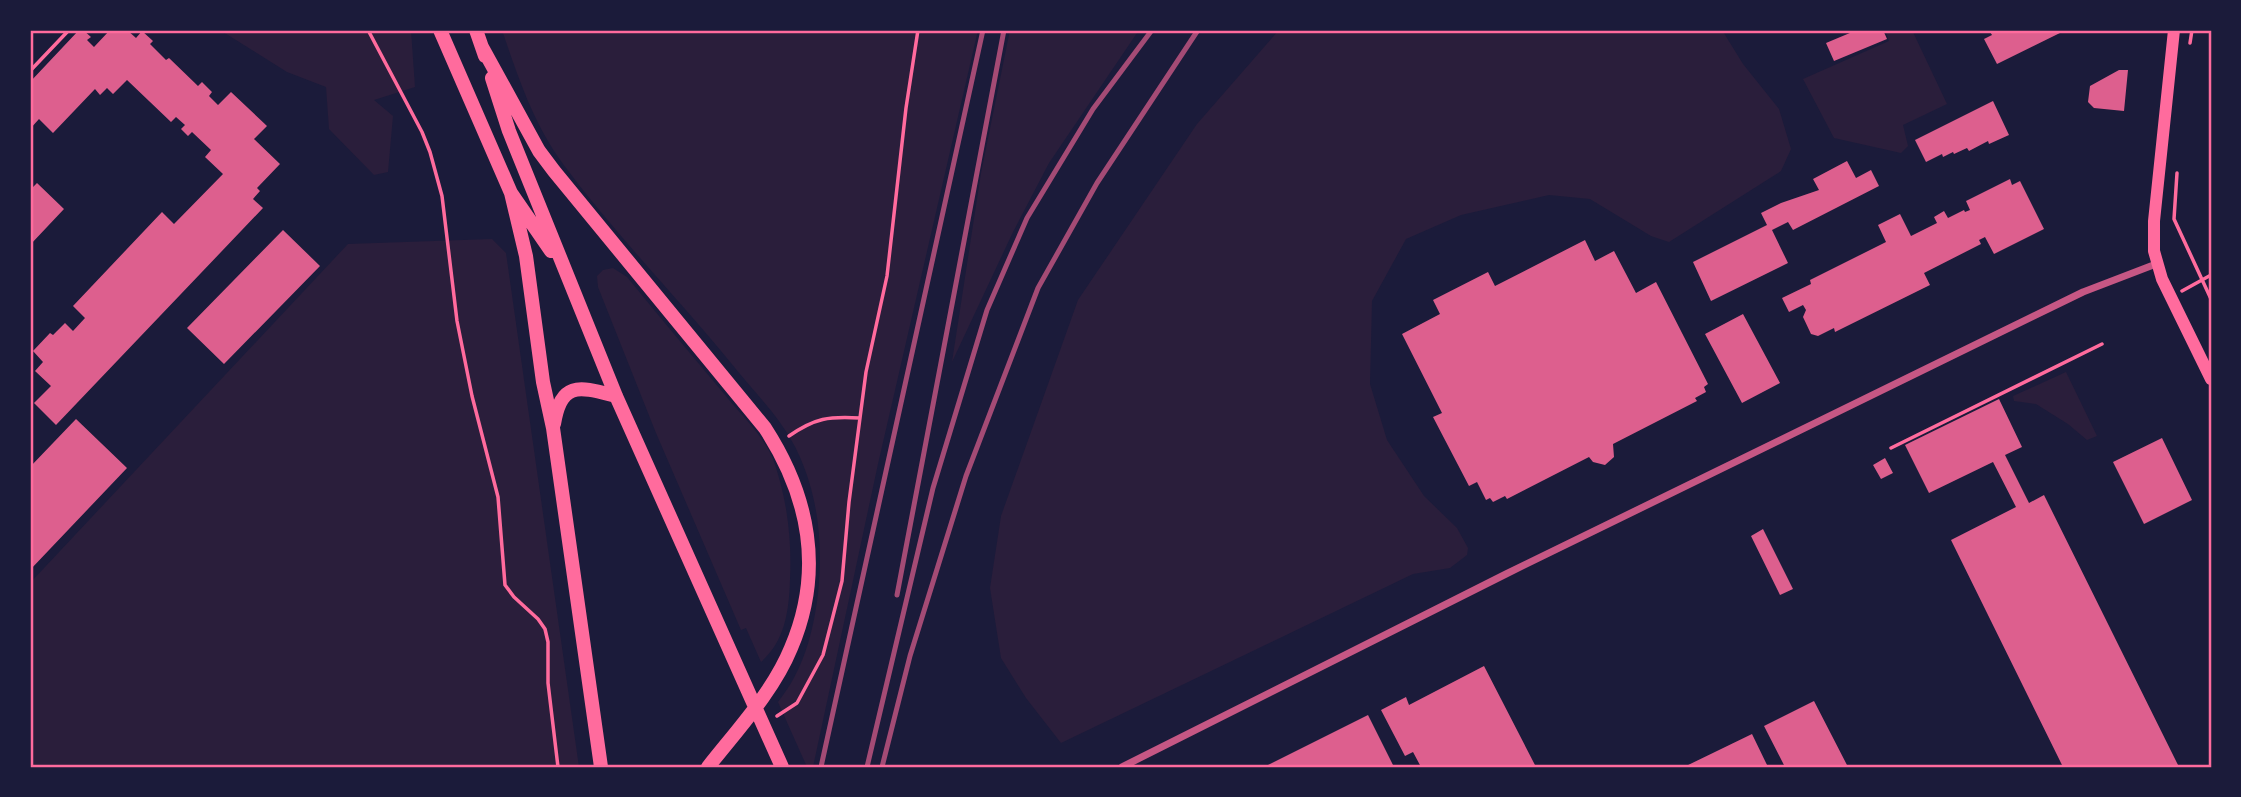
<svg xmlns="http://www.w3.org/2000/svg" width="2241" height="797" font-family="Quicksand,sans-serif">
<style>
.green{fill:#2a1e3b}
.building{fill:#dd5f8e}
.lines{fill:none;stroke-linecap:round;stroke-linejoin:round}
.path{stroke:#ff6b9d;stroke-width:3.5}
.minor{stroke:#c65784;stroke-width:7}
.secondary{stroke:#ff6b9d;stroke-width:12}
.trunk{stroke:#ff6b9d;stroke-width:14}
.rail{stroke:#a44b75;stroke-width:5}
.neatline{fill:none;stroke:#ff6b9d;stroke-width:2.5}
</style>
<rect width="100%" height="100%" fill="#1b1b3a"/>
<path class="green" d="M 220,30 L 411,30 L 415,87 L 374,100 L 393,116 L 388,172 L 374,175 L 329,129 L 326,87 L 287,72 Z
M 502,30 L 978,30 L 878,464 L 813,767 L 807,767 L 778,702 C 803,671 813,634 818,594 C 823,547 819,499 799,455 C 786,425 761,399 740,374 C 683,303 618,238 563,164 C 533,123 518,77 502,30 Z
M 1010,30 L 1139,30 L 1049,163 L 1013,232 L 952,362 L 981,173 Z
M 1279,30 L 1722,30 L 1743,64 L 1779,109 L 1791,149 L 1781,171 L 1669,242 L 1651,236 L 1590,199 L 1549,195 L 1461,215 L 1406,239 L 1372,301 L 1370,384 L 1387,440 L 1424,496 L 1457,528 L 1468,548 L 1467,555 L 1450,568 L 1413,574 L 1061,743 L 1026,698 L 1001,658 L 990,588 L 1001,516 L 1078,300 L 1197,124 Z
M 1885,30 L 1912,30 L 1947,104 L 1903,125 L 1908,146 L 1901,153 L 1834,138 L 1803,79 L 1889,41 Z
M 492,239 L 506,253 L 579,767 L 30,767 L 30,583 L 348,244 Z
M 613,268 L 627,277 C 659,316 692,356 725,395 C 741,415 763,435 773,459 C 787,498 792,539 790,580 C 789,611 785,641 761,662 L 746,628 L 741,630 L 656,433 L 598,287 L 597,276 L 603,270 Z
M 2066,372 L 2097,436 L 2087,440 L 2068,424 L 2036,404 L 2014,401 L 2013,396 Z"/>
<path class="building" d="M 79,30 L 83,30 L 91,37 L 87,40 L 94,47 L 110,30 L 127,30 L 136,38 L 142,31 L 153,41 L 150,44 L 166,60 L 169,58 L 198,86 L 202,82 L 212,92 L 209,96 L 218,105 L 231,92 L 267,126 L 254,139 L 280,164 L 257,188 L 260,191 L 253,199 L 263,208 L 56,425 L 34,403 L 51,386 L 35,371 L 43,362 L 33,351 L 50,333 L 53,335 L 65,323 L 73,331 L 85,318 L 73,306 L 162,212 L 174,224 L 223,174 L 205,157 L 211,150 L 192,132 L 188,136 L 181,129 L 185,125 L 176,117 L 171,122 L 127,80 L 113,94 L 107,88 L 100,95 L 95,89 L 53,133 L 39,119 L 30,129 L 30,82 Z
M 1857,30 L 1883,30 L 1887,39 L 1834,61 L 1826,43 Z
M 1989,30 L 2066,30 L 1997,64 L 1984,39 L 1992,35 Z
M 2119,70 L 2128,70 L 2124,111 L 2094,108 L 2088,102 L 2090,86 Z
M 1993,101 L 2009,135 L 1989,144 L 1988,141 L 1969,151 L 1967,148 L 1954,154 L 1953,152 L 1943,157 L 1942,154 L 1926,162 L 1915,140 Z
M 1847,161 L 1856,178 L 1871,170 L 1879,186 L 1793,230 L 1788,222 L 1772,230 L 1788,263 L 1711,301 L 1693,262 L 1767,225 L 1761,213 L 1781,203 L 1819,190 L 1813,179 Z
M 2010,179 L 2012,185 L 2020,181 L 2044,229 L 1994,254 L 1985,237 L 1979,240 L 1981,244 L 1924,273 L 1930,285 L 1835,332 L 1834,328 L 1818,336 L 1811,334 L 1803,317 L 1806,310 L 1803,305 L 1789,312 L 1782,298 L 1811,284 L 1810,280 L 1886,242 L 1878,225 L 1900,214 L 1911,236 L 1937,223 L 1934,217 L 1944,211 L 1948,218 L 1964,210 L 1965,212 L 1970,210 L 1966,201 Z
M 37,183 L 64,209 L 30,245 L 30,187 L 31,189 Z
M 283,230 L 320,266 L 224,364 L 187,328 Z
M 1585,240 L 1595,261 L 1614,251 L 1636,293 L 1656,282 L 1708,384 L 1704,387 L 1706,392 L 1695,398 L 1697,401 L 1613,444 L 1614,457 L 1605,465 L 1593,462 L 1589,457 L 1507,499 L 1505,496 L 1493,502 L 1490,498 L 1486,500 L 1477,482 L 1469,486 L 1433,417 L 1442,413 L 1402,334 L 1440,314 L 1433,300 L 1488,272 L 1495,286 Z
M 1743,314 L 1780,383 L 1742,403 L 1705,334 Z
M 1999,399 L 2022,447 L 2005,455 L 2029,503 L 2044,495 L 2179,767 L 2063,767 L 1951,540 L 2016,507 L 1993,462 L 1929,493 L 1905,445 Z
M 76,419 L 127,468 L 30,570 L 30,467 Z
M 2162,438 L 2192,500 L 2144,524 L 2113,462 Z
M 1885,458 L 1893,473 L 1881,479 L 1873,465 Z
M 1763,529 L 1793,589 L 1780,595 L 1751,536 Z
M 1484,666 L 1536,767 L 1421,767 L 1413,752 L 1405,756 L 1381,710 L 1406,697 L 1409,705 Z
M 1814,701 L 1848,767 L 1785,767 L 1764,726 Z
M 1368,715 L 1393,765 L 1388,767 L 1264,767 Z
M 1752,734 L 1768,767 L 1684,767 Z"/>
<g class="lines">
<path class="path" d="M 368,30 L 422,132 L 430,152 L 442,196 L 457,321 L 472,396 L 498,497 L 505,585 L 514,597 L 538,619 L 545,629 L 548,642 L 548,683 L 558,767
M 2190,43 L 2192,30
M 30,71 L 69,30
M 2177,173 L 2174,219 L 2211,299
M 2182,291 L 2211,275
M 789,436 C 815,418 829,416 860,418
M 1891,448 L 2102,344
M 777,716 L 797,703 L 823,655 L 842,581 L 849,502 L 866,372 L 887,276 L 906,108 L 918,30"/>
<path class="minor" d="M 1122,767 L 1506,574 L 2083,292 L 2156,264"/>
<path class="secondary" d="M 2174,30 L 2154,221 L 2154,251 L 2162,279 L 2211,379"/>
<path class="trunk" d="M 440,30 L 511,193 L 551,251
M 476,30 L 485,56
M 482,47 L 539,151 L 554,171 L 765,428 C 809,496 824,571 791,648 C 773,692 737,730 708,767
M 492,78 L 509,131 L 616,396 L 782,767
M 511,193 L 526,256 L 543,382 L 553,428 L 601,767
M 554,424 C 561,380 580,387 616,396"/>
<path class="rail" d="M 897,595 L 1004,30
M 821,767 L 983,30
M 867,767 L 933,488 L 987,310 L 1027,218 L 1093,109 L 1152,30
M 882,767 L 910,656 L 966,476 L 1038,288 L 1097,183 L 1198,30"/>
</g>
<rect width="2241" height="797" fill="none" stroke="#1b1b3a" stroke-width="63"/>
<rect x="32" y="32" width="2178" height="734" class="neatline"/>
</svg>
